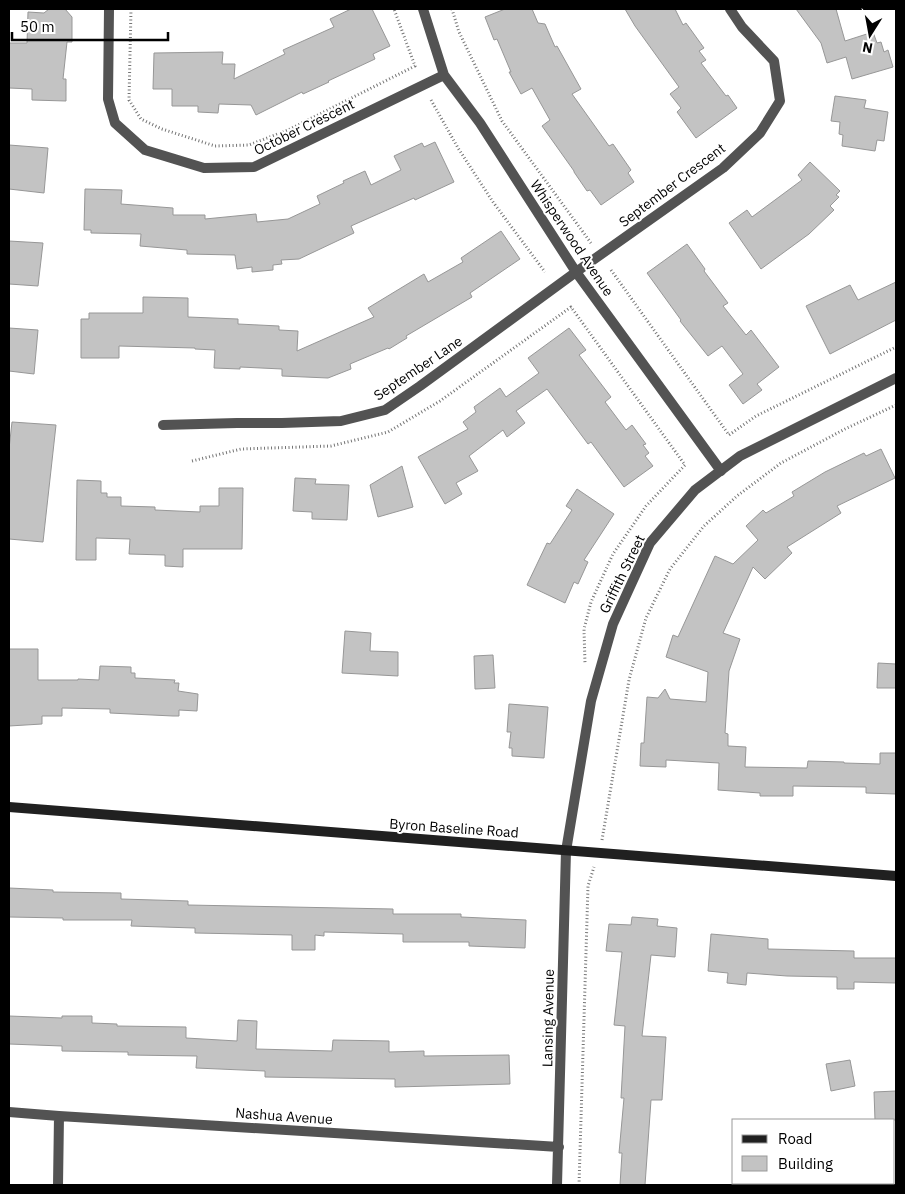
<svg xmlns="http://www.w3.org/2000/svg" width="905" height="1194" font-family="'IBM Plex Sans',sans-serif">
<style>
.building{fill:#c3c3c3;stroke:#979797}
.lines{fill:none;stroke-linecap:round;stroke-linejoin:round}
.path{stroke:#757575;stroke-width:3;stroke-dasharray:1 2.5;stroke-linecap:butt}
.minor{stroke:#535353;stroke-width:10}
.tertiary{stroke:#535353;stroke-width:10}
.secondary{stroke:#202020;stroke-width:10}
.labels{text-anchor:middle;stroke-width:4;stroke-linejoin:round;paint-order:stroke}
.street-label{font-size:14px;fill:#000;stroke:#fff}
</style>
<rect width="100%" height="100%" fill="#fff"/>
<path class="building" d="M 49,9 L 65,9 L 72,17 L 72,42 L 67,42 L 63,79 L 66,79 L 66,101 L 32,100 L 32,89 L 9,88 L 9,43 L 27,43 L 28,12 L 44,13 Z
M 351,9 L 372,9 L 390,46 L 373,54 L 375,59 L 328,81 L 329,82 L 303,94 L 302,92 L 256,115 L 251,105 L 219,104 L 218,113 L 198,112 L 198,106 L 172,106 L 172,89 L 153,89 L 154,53 L 223,52 L 222,64 L 235,64 L 234,79 L 285,54 L 283,50 L 334,27 L 330,19 Z
M 505,9 L 532,9 L 538,23 L 545,24 L 555,47 L 557,46 L 581,89 L 572,94 L 609,146 L 613,144 L 631,170 L 628,173 L 634,182 L 601,205 L 590,190 L 587,191 L 574,172 L 574,171 L 542,126 L 550,120 L 532,88 L 521,94 L 509,72 L 511,72 L 497,39 L 494,40 L 485,17 Z
M 625,9 L 675,9 L 683,25 L 686,23 L 704,48 L 699,51 L 706,60 L 701,63 L 726,96 L 728,95 L 737,108 L 696,138 L 677,112 L 681,108 L 670,94 L 679,87 L 635,26 Z
M 796,9 L 836,9 L 845,41 L 873,32 L 877,43 L 881,42 L 884,52 L 888,50 L 893,67 L 852,79 L 846,57 L 827,63 L 821,43 Z
M 835,96 L 866,100 L 864,108 L 888,112 L 884,141 L 877,140 L 875,151 L 842,146 L 843,135 L 839,134 L 840,122 L 831,121 Z
M 435,142 L 454,182 L 415,200 L 414,198 L 351,226 L 354,233 L 299,259 L 281,260 L 282,264 L 273,265 L 273,270 L 252,272 L 252,267 L 237,269 L 235,255 L 187,254 L 187,250 L 140,246 L 141,234 L 91,233 L 91,230 L 84,230 L 85,189 L 122,190 L 121,204 L 173,208 L 173,215 L 205,215 L 205,219 L 256,214 L 257,222 L 288,219 L 320,204 L 317,196 L 344,183 L 343,181 L 365,171 L 371,185 L 401,170 L 394,156 L 422,143 L 424,147 Z
M 9,145 L 48,148 L 44,193 L 9,189 Z
M 810,162 L 840,191 L 836,195 L 839,197 L 830,206 L 834,210 L 809,234 L 761,269 L 729,223 L 747,210 L 752,217 L 802,180 L 798,175 Z
M 501,231 L 520,259 L 470,293 L 472,297 L 406,336 L 407,338 L 389,349 L 388,348 L 350,364 L 351,369 L 328,378 L 282,376 L 282,369 L 240,367 L 240,369 L 214,368 L 215,350 L 195,349 L 195,348 L 119,346 L 119,358 L 81,358 L 81,319 L 89,319 L 89,313 L 143,313 L 143,297 L 188,298 L 188,317 L 238,319 L 238,324 L 279,326 L 279,330 L 298,331 L 297,351 L 374,317 L 368,308 L 424,274 L 428,282 L 463,262 L 461,258 Z
M 9,241 L 43,243 L 38,286 L 9,284 Z
M 687,244 L 705,269 L 704,271 L 728,303 L 723,306 L 746,335 L 751,330 L 779,367 L 757,384 L 762,390 L 743,404 L 729,385 L 743,374 L 722,346 L 708,356 L 680,321 L 681,320 L 647,273 Z
M 896,282 L 896,320 L 830,354 L 806,306 L 850,285 L 858,300 Z
M 9,328 L 38,330 L 34,374 L 9,371 Z
M 569,328 L 586,350 L 579,355 L 611,397 L 605,402 L 626,430 L 632,425 L 646,444 L 643,445 L 649,453 L 645,456 L 653,466 L 624,487 L 591,442 L 588,444 L 547,389 L 516,411 L 525,423 L 507,437 L 503,430 L 469,456 L 478,471 L 456,483 L 462,494 L 445,504 L 418,457 L 468,429 L 463,422 L 476,412 L 474,407 L 500,388 L 506,397 L 539,373 L 528,358 Z
M 12,422 L 56,425 L 43,542 L 9,539 L 9,449 Z
M 881,449 L 895,478 L 837,506 L 841,513 L 787,547 L 792,553 L 765,579 L 753,567 L 723,633 L 740,639 L 729,671 L 725,733 L 728,734 L 728,746 L 746,747 L 745,767 L 807,768 L 808,761 L 844,762 L 844,763 L 880,764 L 880,753 L 896,753 L 896,794 L 866,793 L 866,787 L 793,786 L 793,796 L 760,796 L 760,793 L 718,790 L 719,763 L 666,760 L 666,767 L 640,766 L 641,743 L 644,743 L 647,697 L 658,698 L 665,689 L 670,699 L 706,702 L 708,672 L 666,657 L 673,635 L 678,637 L 715,556 L 733,564 L 758,540 L 746,526 L 763,510 L 766,513 L 794,496 L 792,492 L 825,472 L 864,453 L 866,456 Z
M 402,466 L 413,507 L 378,517 L 370,485 Z
M 295,478 L 316,479 L 315,484 L 349,485 L 347,520 L 312,519 L 312,512 L 293,511 Z
M 77,480 L 101,481 L 101,493 L 107,493 L 107,497 L 121,497 L 121,506 L 155,507 L 155,510 L 200,512 L 200,506 L 219,506 L 219,488 L 243,488 L 242,549 L 183,549 L 183,567 L 165,566 L 165,555 L 129,554 L 130,539 L 96,538 L 96,560 L 76,560 Z
M 577,489 L 614,514 L 584,560 L 588,562 L 578,584 L 574,582 L 565,603 L 527,585 L 547,543 L 550,544 L 572,510 L 566,506 Z
M 345,631 L 371,633 L 370,651 L 398,652 L 398,676 L 342,673 Z
M 9,649 L 38,649 L 38,680 L 78,680 L 78,679 L 99,680 L 100,666 L 131,667 L 131,673 L 135,673 L 135,678 L 175,680 L 174,683 L 179,683 L 178,691 L 198,694 L 197,711 L 179,710 L 179,716 L 173,716 L 110,713 L 110,709 L 62,708 L 62,716 L 42,716 L 42,724 L 9,726 Z
M 493,655 L 495,688 L 475,689 L 474,656 Z
M 878,663 L 896,664 L 896,688 L 877,688 Z
M 509,704 L 548,707 L 544,758 L 512,756 L 512,748 L 509,748 L 511,732 L 507,732 Z
M 9,888 L 53,890 L 53,892 L 121,893 L 121,899 L 188,901 L 188,905 L 393,909 L 393,914 L 461,914 L 461,917 L 526,920 L 525,948 L 469,946 L 469,942 L 403,942 L 403,934 L 324,932 L 324,936 L 315,935 L 315,950 L 292,950 L 292,935 L 195,933 L 195,928 L 131,926 L 132,920 L 63,920 L 63,918 L 9,917 Z
M 632,917 L 658,919 L 657,926 L 677,928 L 675,957 L 651,955 L 642,1036 L 666,1037 L 662,1100 L 651,1100 L 645,1185 L 620,1185 L 622,1153 L 619,1153 L 624,1098 L 621,1098 L 625,1026 L 614,1025 L 622,952 L 606,951 L 609,924 L 631,925 Z
M 711,934 L 768,939 L 768,949 L 854,951 L 854,958 L 896,958 L 896,983 L 854,982 L 854,989 L 837,989 L 837,977 L 787,976 L 747,973 L 746,985 L 727,983 L 728,973 L 708,971 Z
M 9,1016 L 62,1018 L 62,1016 L 92,1016 L 92,1023 L 117,1024 L 117,1026 L 186,1027 L 186,1038 L 237,1041 L 238,1020 L 257,1021 L 256,1049 L 332,1051 L 333,1040 L 389,1041 L 389,1052 L 424,1051 L 424,1056 L 509,1055 L 510,1084 L 395,1087 L 395,1079 L 265,1077 L 265,1071 L 196,1068 L 197,1056 L 128,1055 L 128,1052 L 62,1051 L 62,1046 L 9,1044 Z
M 850,1060 L 855,1086 L 831,1091 L 826,1064 Z
M 896,1091 L 896,1120 L 875,1120 L 874,1092 Z"/>
<g class="lines">
<path class="path" d="M 131,9 L 129,100 L 141,119 L 162,129 L 215,146 L 249,145 L 288,130 L 415,66 L 394,9
M 452,9 L 459,32 L 502,121 L 591,243
M 431,100 L 458,148 L 493,202 L 545,272
M 611,270 L 729,435 L 756,416 L 896,347
M 192,461 L 241,449 L 331,446 L 388,432 L 440,401 L 571,307 L 685,465 L 646,506 L 613,554 L 591,602 L 584,629 L 585,664
M 602,840 L 629,680 L 646,618 L 670,569 L 704,526 L 737,496 L 781,463 L 845,429 L 896,405
M 579,1185 L 588,886 L 594,867"/>
<path class="minor" d="M 109,9 L 108,99 L 115,123 L 145,150 L 204,168 L 254,167 L 444,75
M 423,9 L 444,75 L 480,123 L 576,272 L 721,471
M 163,425 L 237,423 L 282,423 L 341,421 L 385,410 L 420,386 L 576,272 L 723,168 L 760,133 L 780,101 L 774,61 L 742,27 L 730,9
M 9,1112 L 59,1116 L 559,1147
M 58,1185 L 59,1116
M 557,1185 L 566,851"/>
<path class="tertiary" d="M 566,851 L 591,701 L 613,624 L 650,543 L 695,490 L 740,456 L 896,378"/>
<path class="secondary" d="M 9,807 L 896,876"/>
</g>
<g class="labels">
<g class="street-label">
<text transform="translate(304 127) rotate(-26)" y="5">October Crescent</text>
<text transform="translate(672 185) rotate(-37)" y="5">September Crescent</text>
<text transform="translate(572 238) rotate(56)" y="5">Whisperwood Avenue</text>
<text transform="translate(418 368) rotate(-34)" y="5">September Lane</text>
<text transform="translate(622 574) rotate(-64)" y="5">Griffith Street</text>
<text transform="translate(454 828) rotate(4)" y="5">Byron Baseline Road</text>
<text transform="translate(548 1018) rotate(-89)" y="5">Lansing Avenue</text>
<text transform="translate(284 1116) rotate(4)" y="5">Nashua Avenue</text>
</g>
</g>
<rect width="905" height="1194" fill="none" stroke="#000000" stroke-width="20"/>
<rect x="732" y="1119" width="162" height="65" fill="#ffffff" stroke="#999999"/>
<rect x="742" y="1135" width="25" height="8" fill="#202020" stroke="#999999"/>
<text x="778" y="1144" font-size="15" fill="#000000">Road</text>
<rect x="742" y="1156" width="25" height="15" fill="#c3c3c3" stroke="#999999"/>
<text x="778" y="1169" font-size="15" fill="#000000">Building</text>
<g transform="translate(870 35) rotate(191)" stroke="#ffffff" stroke-width="4" paint-order="stroke">
<path d="M0-4L9 19L0 12L-9 19Z" fill="#000000"/>
<text y="-8" font-size="14" font-weight="bold" text-anchor="middle" fill="#000000">N</text>
</g>
<path d="M12 32v8h156v-8" fill="none" stroke="#000000" stroke-width="2.5"/>
<text x="20" y="32" font-size="15" fill="#000000" stroke="#ffffff" stroke-width="4" paint-order="stroke">50 m</text>
</svg>
